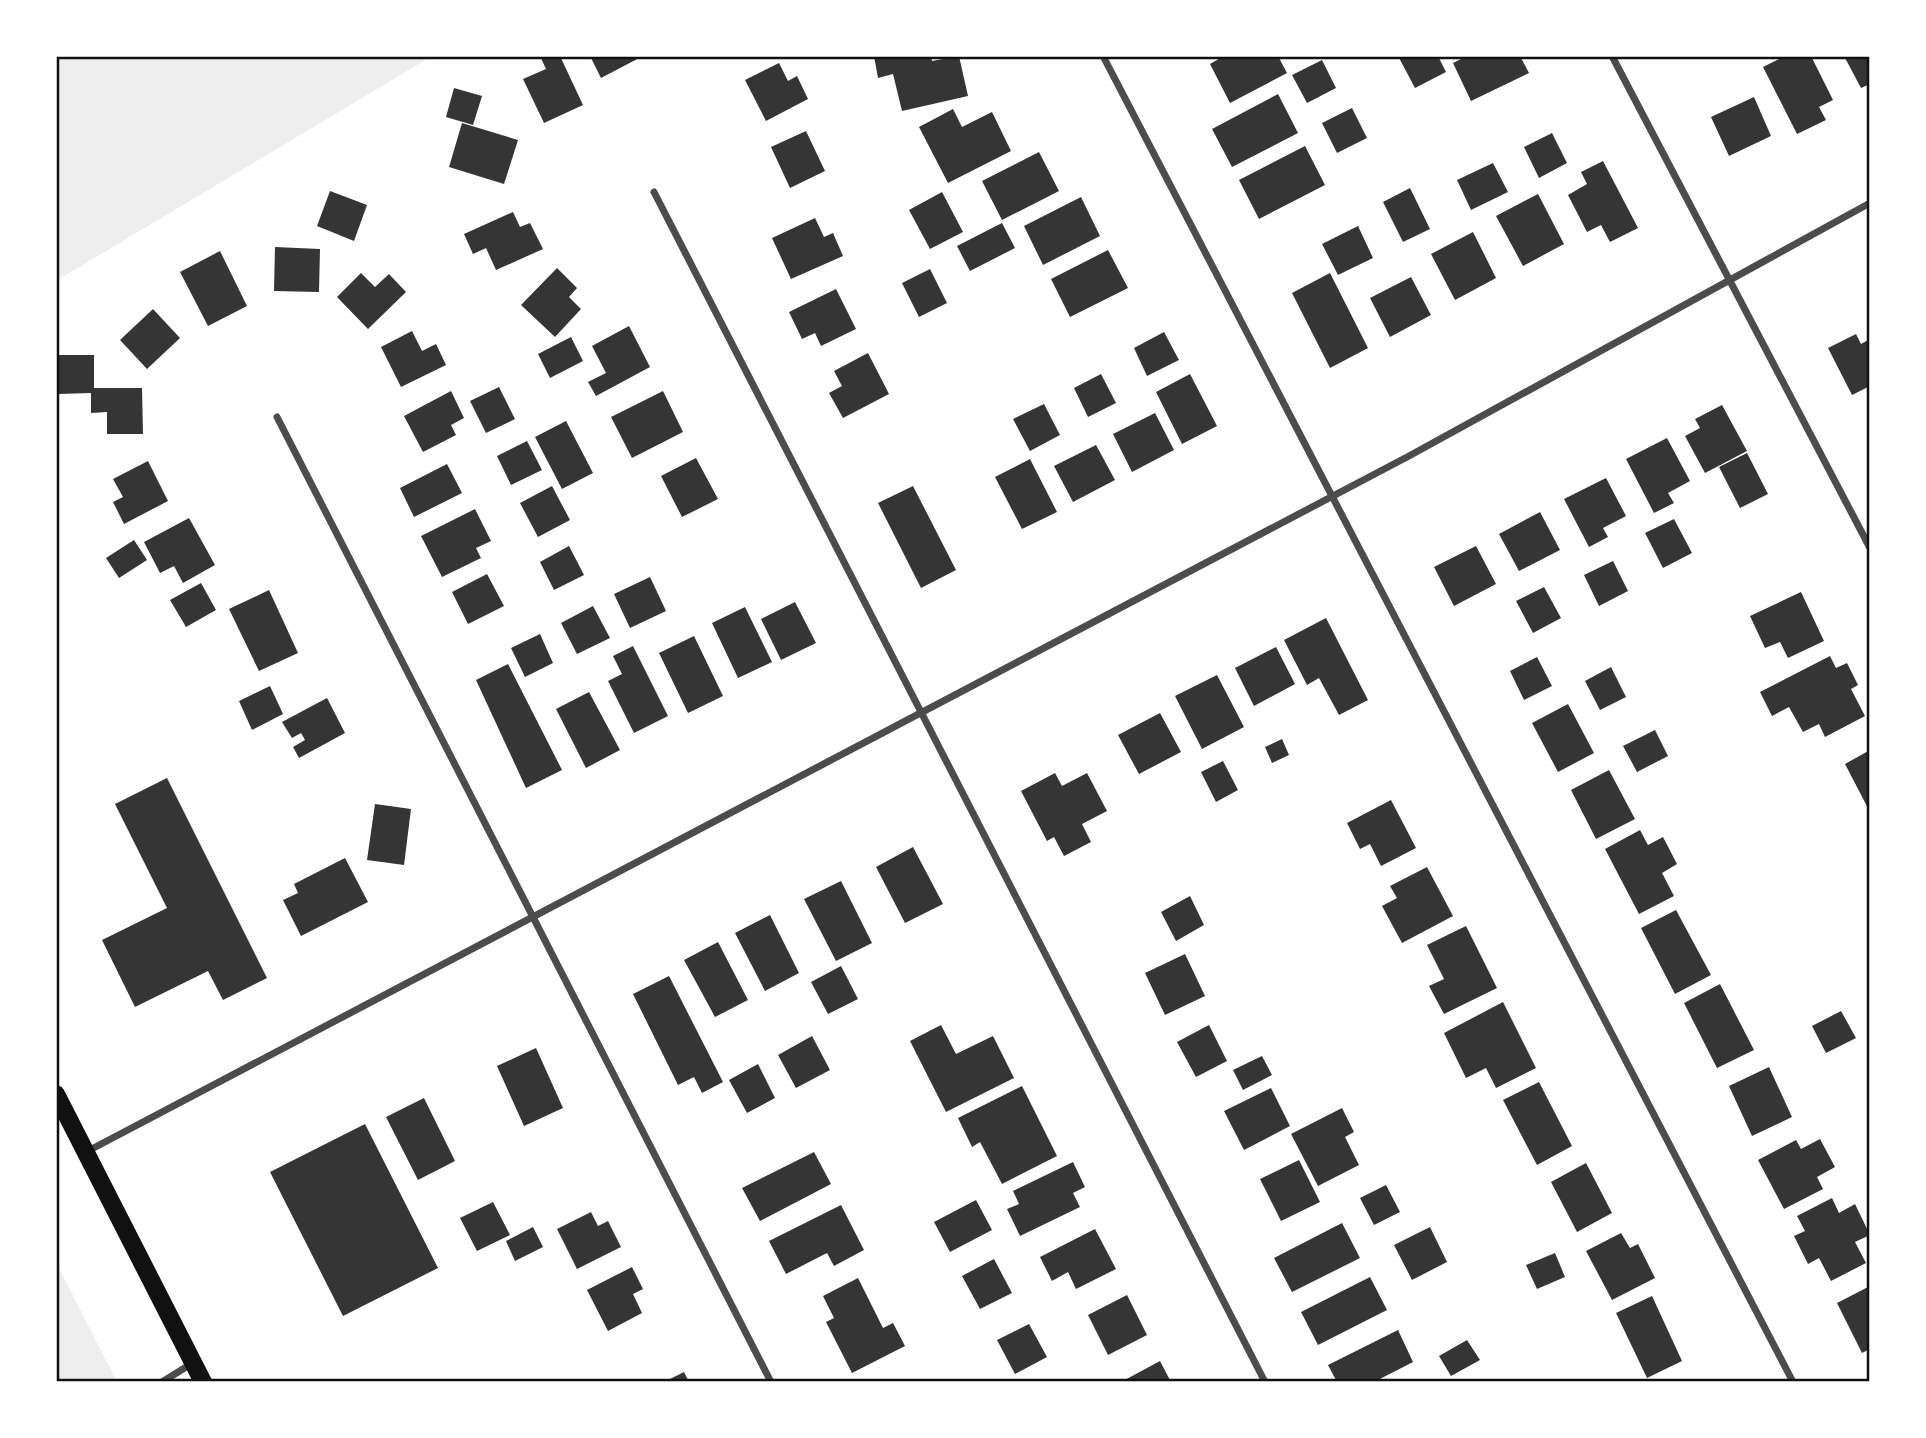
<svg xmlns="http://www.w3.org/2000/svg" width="1926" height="1438" font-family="Spectral,serif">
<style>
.green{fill:#eee}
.building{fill:#353535}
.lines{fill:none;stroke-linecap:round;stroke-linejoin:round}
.minor{stroke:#4c4c4c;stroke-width:7}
.primary{stroke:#111;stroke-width:18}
.neatline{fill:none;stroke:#111;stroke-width:2.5}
</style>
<rect width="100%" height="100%" fill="#fff"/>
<path class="green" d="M 56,56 L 432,56 L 56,281 Z
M 56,1262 L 117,1382 L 56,1382 Z"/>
<path class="building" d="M 540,56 L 560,56 L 583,105 L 544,123 L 523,79 L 546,69 Z
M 590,56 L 643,56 L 601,78 Z
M 874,56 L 931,56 L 932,61 L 959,56 L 968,96 L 902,111 L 893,74 L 878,78 Z
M 1224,56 L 1278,56 L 1287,73 L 1230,103 L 1210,64 Z
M 1398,56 L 1438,56 L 1446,72 L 1415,88 Z
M 1467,56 L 1520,56 L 1529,73 L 1471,101 L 1453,63 Z
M 1785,56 L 1811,56 L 1833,100 L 1819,107 L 1826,120 L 1797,134 L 1763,67 Z
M 1844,56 L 1870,56 L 1870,84 L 1861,88 Z
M 1322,60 L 1336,88 L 1307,103 L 1292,75 Z
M 779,63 L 788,81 L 797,76 L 808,99 L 766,121 L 745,80 Z
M 454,88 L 482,96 L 473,125 L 446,117 Z
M 1278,94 L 1298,133 L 1232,167 L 1212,129 Z
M 1754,97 L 1771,136 L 1729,156 L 1711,117 Z
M 1352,108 L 1367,138 L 1337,153 L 1322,123 Z
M 953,109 L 962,127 L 992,112 L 1011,151 L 948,183 L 919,127 Z
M 462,123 L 518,140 L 504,184 L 449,167 Z
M 806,131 L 825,171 L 790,188 L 771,147 Z
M 1552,133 L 1567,163 L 1539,178 L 1524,147 Z
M 1305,146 L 1325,185 L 1259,219 L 1239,180 Z
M 1039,152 L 1059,191 L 1002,220 L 982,181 Z
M 1603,161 L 1638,228 L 1610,242 L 1601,225 L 1587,232 L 1568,195 L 1587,184 L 1581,172 Z
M 1493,163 L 1508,192 L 1471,210 L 1457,180 Z
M 1410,188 L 1430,229 L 1403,242 L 1383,202 Z
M 330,191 L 367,205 L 354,241 L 317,226 Z
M 942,192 L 963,232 L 930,249 L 909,210 Z
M 1538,194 L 1564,244 L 1523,266 L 1496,216 Z
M 1081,197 L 1100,236 L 1043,265 L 1024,226 Z
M 513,212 L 520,227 L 530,223 L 543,249 L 496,270 L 486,248 L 473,254 L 464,234 Z
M 815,218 L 824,237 L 833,233 L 843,256 L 791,279 L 772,238 Z
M 1002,223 L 1015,248 L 970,271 L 957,246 Z
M 1358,226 L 1373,258 L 1338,275 L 1322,244 Z
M 1473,232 L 1496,278 L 1455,300 L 1431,254 Z
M 275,247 L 320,249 L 319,292 L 274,291 Z
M 1108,250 L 1128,288 L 1070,317 L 1051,279 Z
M 220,251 L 247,306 L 208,326 L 180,272 Z
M 557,268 L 577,288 L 569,297 L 581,309 L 555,337 L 521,305 Z
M 930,269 L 947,303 L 919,317 L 902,283 Z
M 361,273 L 375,287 L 389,274 L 406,292 L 368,329 L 337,297 Z
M 1330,273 L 1368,348 L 1330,368 L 1292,293 Z
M 1411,277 L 1431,315 L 1390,337 L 1370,298 Z
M 836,289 L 856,329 L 821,346 L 815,333 L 802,339 L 789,312 Z
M 153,309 L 180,338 L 147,369 L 120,340 Z
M 629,326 L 650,367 L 596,396 L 588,382 L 606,373 L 592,346 Z
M 412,331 L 422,351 L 436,344 L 446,365 L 401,387 L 381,347 Z
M 1164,332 L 1179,360 L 1147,376 L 1134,348 Z
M 1856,334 L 1861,344 L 1870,339 L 1870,386 L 1852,395 L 1828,348 Z
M 571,337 L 583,361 L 550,378 L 538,354 Z
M 868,353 L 889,394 L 843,418 L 829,393 L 842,386 L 834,371 Z
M 58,355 L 94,355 L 94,388 L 142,388 L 143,434 L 107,434 L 107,412 L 91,413 L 91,393 L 58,394 Z
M 1101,374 L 1116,403 L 1088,417 L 1074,388 Z
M 1190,374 L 1217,426 L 1182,444 L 1156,392 Z
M 499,387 L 515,419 L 486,433 L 470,401 Z
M 451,391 L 464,418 L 451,425 L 456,435 L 423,452 L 404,416 Z
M 663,391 L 683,432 L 632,458 L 611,417 Z
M 1044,404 L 1060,435 L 1030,451 L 1013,419 Z
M 1722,405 L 1747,451 L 1705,473 L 1685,436 L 1700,428 L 1695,419 Z
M 1155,413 L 1174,450 L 1132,472 L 1113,434 Z
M 566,421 L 593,473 L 562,489 L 535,437 Z
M 1667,438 L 1690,481 L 1668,493 L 1674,503 L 1654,513 L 1626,459 Z
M 527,441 L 542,470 L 511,485 L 497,456 Z
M 1096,445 L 1115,480 L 1073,502 L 1054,466 Z
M 1747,453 L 1768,494 L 1740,508 L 1719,467 Z
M 696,458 L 718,499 L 682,517 L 661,476 Z
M 1030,459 L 1057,512 L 1022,529 L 995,477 Z
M 148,461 L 168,501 L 124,524 L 113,502 L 123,497 L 113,479 Z
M 447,464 L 462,493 L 414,517 L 400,488 Z
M 1606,478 L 1626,516 L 1603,528 L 1608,537 L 1589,547 L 1564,499 Z
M 552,486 L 570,520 L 538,537 L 520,503 Z
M 913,486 L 956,570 L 921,588 L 878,503 Z
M 475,509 L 491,541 L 476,548 L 481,558 L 442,577 L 421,536 Z
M 1540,512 L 1560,550 L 1519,571 L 1499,534 Z
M 189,518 L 215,565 L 183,583 L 174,566 L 160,573 L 144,542 Z
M 1674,519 L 1692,553 L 1663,568 L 1645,533 Z
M 134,540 L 147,560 L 119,578 L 106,558 Z
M 569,546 L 584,575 L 554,590 L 540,562 Z
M 1476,546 L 1496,584 L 1454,606 L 1434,567 Z
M 1613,561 L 1628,591 L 1599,606 L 1584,575 Z
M 487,574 L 504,606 L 468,624 L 452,592 Z
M 650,577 L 666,611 L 630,628 L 614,594 Z
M 201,583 L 216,610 L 186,627 L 170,600 Z
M 1544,587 L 1561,618 L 1533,633 L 1516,601 Z
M 269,590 L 298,653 L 259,671 L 229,609 Z
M 1801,592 L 1824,641 L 1788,658 L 1780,642 L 1765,648 L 1750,616 Z
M 795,602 L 816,643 L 781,660 L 761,619 Z
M 593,606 L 610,638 L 577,654 L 561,623 Z
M 745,607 L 772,662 L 738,678 L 712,623 Z
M 1326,618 L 1368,700 L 1339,715 L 1319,678 L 1307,685 L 1284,640 Z
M 540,634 L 553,663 L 525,677 L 511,648 Z
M 694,636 L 723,696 L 688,713 L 659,653 Z
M 633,646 L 668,716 L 634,733 L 608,681 L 622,674 L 613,656 Z
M 1276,647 L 1295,684 L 1254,706 L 1235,668 Z
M 1830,656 L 1836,668 L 1847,663 L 1858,685 L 1851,689 L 1865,716 L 1825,737 L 1819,724 L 1803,732 L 1789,707 L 1772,716 L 1760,692 Z
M 1537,657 L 1552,686 L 1524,700 L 1510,671 Z
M 508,664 L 562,770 L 526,788 L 476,680 Z
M 1611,667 L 1626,697 L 1600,710 L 1585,681 Z
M 1217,675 L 1244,727 L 1202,749 L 1175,696 Z
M 270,686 L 283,714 L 252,730 L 239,701 Z
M 589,692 L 620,750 L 586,768 L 556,709 Z
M 327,698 L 345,733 L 299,758 L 293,747 L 305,740 L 301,733 L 292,738 L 282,722 Z
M 1568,704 L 1594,753 L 1558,772 L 1532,723 Z
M 1160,713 L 1181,752 L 1139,774 L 1118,735 Z
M 1655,730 L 1668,756 L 1637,772 L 1623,746 Z
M 1282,739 L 1289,755 L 1272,763 L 1265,747 Z
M 1870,750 L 1870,812 L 1845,764 Z
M 1223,761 L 1238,790 L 1216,802 L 1201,772 Z
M 1609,770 L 1635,819 L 1596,839 L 1571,790 Z
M 1055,773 L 1062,786 L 1087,773 L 1107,811 L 1082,824 L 1091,842 L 1064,856 L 1054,837 L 1047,841 L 1021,791 Z
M 167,778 L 267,978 L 223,1000 L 208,971 L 135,1007 L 102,940 L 167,908 L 115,804 Z
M 1391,800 L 1416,848 L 1381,866 L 1370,844 L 1360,849 L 1347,823 Z
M 375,804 L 411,809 L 404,865 L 367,860 Z
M 1640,830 L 1648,845 L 1663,837 L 1677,864 L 1662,873 L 1674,896 L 1639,914 L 1605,849 Z
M 913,847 L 943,904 L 905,923 L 876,867 Z
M 345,858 L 368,902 L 301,936 L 283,900 L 298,893 L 294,884 Z
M 1427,867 L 1453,916 L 1402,943 L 1382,906 L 1397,898 L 1390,886 Z
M 841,881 L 872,943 L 836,961 L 804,899 Z
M 1190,896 L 1204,925 L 1176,941 L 1161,912 Z
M 1676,910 L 1711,975 L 1675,994 L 1641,928 Z
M 770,915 L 799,973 L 765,991 L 735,933 Z
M 1466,926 L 1497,988 L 1444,1014 L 1429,986 L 1444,979 L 1427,945 Z
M 718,942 L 748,1000 L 715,1017 L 684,960 Z
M 1185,954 L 1205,996 L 1165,1015 L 1145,973 Z
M 841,966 L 858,999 L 828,1014 L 811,982 Z
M 669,976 L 723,1082 L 702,1093 L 694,1077 L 678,1085 L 633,994 Z
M 1720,984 L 1754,1050 L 1717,1068 L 1684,1003 Z
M 1503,1002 L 1536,1068 L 1496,1088 L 1486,1068 L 1466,1078 L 1444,1033 Z
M 1841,1011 L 1856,1038 L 1826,1053 L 1812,1026 Z
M 941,1025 L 956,1054 L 993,1036 L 1014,1078 L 946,1112 L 910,1041 Z
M 1209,1025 L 1227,1061 L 1196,1077 L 1177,1042 Z
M 812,1036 L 830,1070 L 796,1088 L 778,1055 Z
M 536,1048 L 563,1108 L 524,1126 L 497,1066 Z
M 1262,1056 L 1272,1075 L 1243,1090 L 1233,1070 Z
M 758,1064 L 775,1098 L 747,1113 L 729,1080 Z
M 1769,1067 L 1792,1117 L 1752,1136 L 1729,1086 Z
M 1539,1082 L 1572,1146 L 1537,1165 L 1503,1100 Z
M 1022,1086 L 1057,1156 L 1002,1184 L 980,1142 L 972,1147 L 958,1118 Z
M 1271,1088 L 1290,1126 L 1244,1150 L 1224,1111 Z
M 424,1098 L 455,1161 L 418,1180 L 386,1117 Z
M 1342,1108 L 1354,1132 L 1345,1137 L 1359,1165 L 1318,1186 L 1291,1134 Z
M 365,1124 L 438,1268 L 343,1316 L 270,1172 Z
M 1820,1139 L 1835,1167 L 1817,1177 L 1823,1189 L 1784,1209 L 1758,1160 L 1796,1140 L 1801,1149 Z
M 814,1152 L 831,1184 L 760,1221 L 742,1188 Z
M 1299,1160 L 1320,1202 L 1281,1221 L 1260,1179 Z
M 1073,1162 L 1085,1187 L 1073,1193 L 1080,1207 L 1020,1236 L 1007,1209 L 1019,1204 L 1013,1191 Z
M 1586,1163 L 1612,1213 L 1577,1232 L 1551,1182 Z
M 1386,1185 L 1400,1212 L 1374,1225 L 1360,1198 Z
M 1832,1198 L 1839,1213 L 1855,1204 L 1870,1235 L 1855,1242 L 1866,1263 L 1831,1281 L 1819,1258 L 1808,1264 L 1794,1236 L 1805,1231 L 1797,1216 Z
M 976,1200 L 992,1230 L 950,1252 L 934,1222 Z
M 493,1202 L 510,1235 L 477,1251 L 460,1218 Z
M 841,1205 L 864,1250 L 834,1266 L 827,1253 L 786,1274 L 769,1241 Z
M 591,1212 L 598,1226 L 608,1221 L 621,1247 L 577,1269 L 557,1229 Z
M 1342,1223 L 1360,1258 L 1292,1292 L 1274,1258 Z
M 533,1227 L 543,1247 L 515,1261 L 506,1241 Z
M 1430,1227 L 1447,1262 L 1412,1280 L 1394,1245 Z
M 1095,1229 L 1116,1269 L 1076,1289 L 1068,1272 L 1052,1281 L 1040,1257 Z
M 1621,1233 L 1630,1248 L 1638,1244 L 1655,1278 L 1612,1300 L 1586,1251 Z
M 1555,1253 L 1565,1277 L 1537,1289 L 1526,1265 Z
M 994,1259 L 1012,1293 L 980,1309 L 962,1276 Z
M 632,1267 L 643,1289 L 633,1294 L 642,1313 L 608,1331 L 587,1290 Z
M 1370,1277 L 1387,1310 L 1318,1345 L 1301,1312 Z
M 858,1278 L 883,1328 L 893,1323 L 905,1346 L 852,1373 L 826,1322 L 834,1318 L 823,1296 Z
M 1870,1286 L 1870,1349 L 1862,1353 L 1837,1303 Z
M 1127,1295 L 1147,1335 L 1108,1355 L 1088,1315 Z
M 1652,1296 L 1682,1361 L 1647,1378 L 1616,1313 Z
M 1029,1324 L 1047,1357 L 1015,1374 L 997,1340 Z
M 1398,1330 L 1413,1362 L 1374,1382 L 1337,1382 L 1328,1365 Z
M 1467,1340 L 1480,1360 L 1451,1376 L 1439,1356 Z
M 1160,1361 L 1171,1382 L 1121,1382 Z
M 684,1372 L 689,1382 L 664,1382 Z"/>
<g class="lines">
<path class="minor" d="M 1103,56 L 1793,1382
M 1612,56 L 1870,548
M 654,192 L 1265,1382
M 277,417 L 771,1382
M 86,1152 L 1409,456 L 1870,203
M 162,1382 L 191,1364"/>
<path class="primary" d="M 56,1094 L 203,1382"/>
</g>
<rect width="1926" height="1438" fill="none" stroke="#ffffff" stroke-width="116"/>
<rect x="58" y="58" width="1810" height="1322" class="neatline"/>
</svg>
